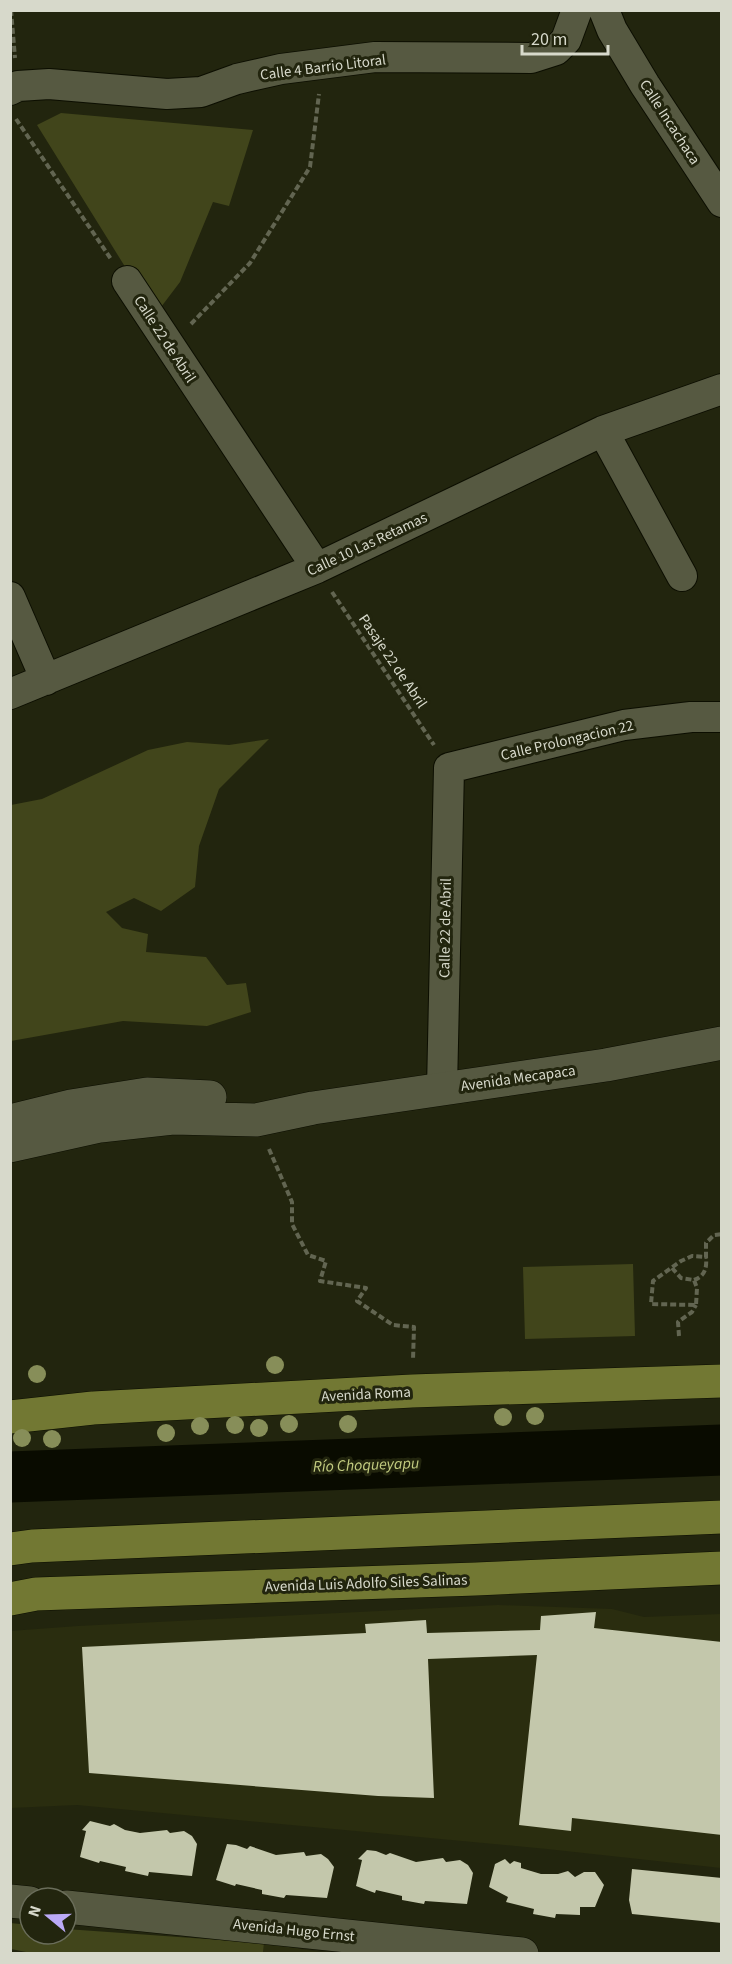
<svg xmlns="http://www.w3.org/2000/svg" width="732" height="1964" font-family="'Source Sans 3',sans-serif">
<style>
.built{fill:#2a2d0f}
.green{fill:#41451b}
.lines{fill:none;stroke-linecap:round;stroke-linejoin:round}
.river{stroke:#090b00;stroke-width:51}
.building{fill:#c3c7ab}
.minor-casing{stroke:#0c0e00;stroke-width:32}
.tertiary-casing{stroke:#0c0e00;stroke-width:34}
.primary-casing{stroke:#0c0e00;stroke-width:34}
.path{stroke:#626551;stroke-width:4;stroke-dasharray:6 3;stroke-linecap:butt}
.minor{stroke:#565941;stroke-width:30}
.tertiary{stroke:#565941;stroke-width:33}
.primary{stroke:#727833;stroke-width:33}
.tree{fill:#878e59}
.labels{text-anchor:middle;stroke-width:6;stroke-linejoin:round;paint-order:stroke}
.street-label{font-size:15px;fill:#d7d9cb;stroke:#22250e}
.water-label{font-size:16px;font-style:italic;fill:#c3cc81;stroke:#22250e}
</style>
<rect width="100%" height="100%" fill="#22250e"/>
<path class="built" d="M 498,1605 L 612,1609 L 644,1617 L 721,1614 L 721,1868 L 547,1849 L 77,1805 L 11,1808 L 10,1631 L 78,1626 Z
M 264,1943 L 326,1953 L 263,1954 Z"/>
<path class="green" d="M 61,113 L 253,130 L 229,206 L 213,202 L 180,282 L 155,315 L 37,125 Z
M 269,739 L 219,789 L 199,846 L 195,887 L 161,911 L 134,898 L 106,912 L 122,928 L 148,934 L 146,952 L 206,957 L 227,985 L 246,983 L 251,1012 L 207,1026 L 123,1021 L 11,1041 L 11,805 L 42,799 L 148,750 L 187,742 L 229,745 Z
M 633,1264 L 635,1336 L 525,1339 L 523,1267 Z
M 10,1923 L 30,1925 L 30,1934 L 66,1934 L 66,1929 L 264,1943 L 263,1953 L 31,1953 L 11,1949 Z"/>
<g class="lines">
<path class="river" d="M 10,1477 L 722,1450"/>
</g>
<path class="building" d="M 596,1612 L 594,1628 L 722,1642 L 722,1835 L 572,1818 L 571,1831 L 519,1825 L 537,1655 L 428,1659 L 434,1798 L 378,1796 L 89,1773 L 82,1647 L 366,1633 L 365,1624 L 426,1620 L 427,1633 L 540,1630 L 541,1616 Z
M 90,1821 L 110,1826 L 114,1824 L 125,1830 L 140,1833 L 167,1830 L 170,1833 L 184,1831 L 192,1836 L 197,1844 L 192,1876 L 149,1872 L 148,1876 L 125,1871 L 126,1867 L 100,1861 L 99,1863 L 80,1857 L 86,1831 L 82,1830 Z
M 227,1844 L 236,1845 L 247,1849 L 250,1846 L 276,1855 L 304,1852 L 306,1856 L 321,1854 L 328,1859 L 334,1867 L 327,1898 L 286,1895 L 284,1898 L 262,1894 L 262,1890 L 236,1884 L 235,1886 L 216,1880 Z
M 367,1850 L 376,1851 L 386,1855 L 390,1853 L 416,1862 L 443,1858 L 446,1862 L 460,1860 L 468,1865 L 473,1873 L 467,1904 L 425,1901 L 424,1904 L 402,1900 L 402,1896 L 376,1890 L 375,1893 L 356,1886 L 362,1860 L 358,1859 Z
M 505,1859 L 510,1864 L 514,1861 L 521,1863 L 521,1868 L 541,1874 L 558,1874 L 568,1871 L 575,1877 L 584,1872 L 595,1872 L 604,1885 L 595,1907 L 580,1907 L 580,1915 L 556,1914 L 555,1918 L 533,1914 L 534,1909 L 506,1902 L 508,1897 L 489,1887 L 495,1864 Z
M 632,1869 L 722,1878 L 722,1923 L 632,1914 L 629,1900 Z"/>
<g class="lines">
<g class="minor-casing">
<path id="minor" d="M 604,10 L 612,30 L 645,85 L 722,202
M 10,90 L 18,86 L 49,84 L 167,94 L 201,92 L 237,79 L 281,69 L 375,57 L 531,58 L 556,50 L 566,40 L 577,10
M 127,281 L 317,568
M 603,431 L 682,576
M 10,597 L 46,680
M 10,694 L 317,568 L 603,431 L 722,389
M 442,1089 L 449,768 L 624,725 L 691,717 L 722,717"/>
</g>
<g class="tertiary-casing">
<path id="tertiary" d="M 10,1121 L 71,1106 L 147,1094 L 210,1097
M 10,1146 L 100,1126 L 173,1118 L 256,1120 L 313,1108 L 606,1065 L 722,1043
M 10,1901 L 30,1903
M 66,1907 L 522,1954"/>
</g>
<g class="primary-casing">
<path id="primary" d="M 10,1417 L 93,1408 L 412,1391 L 722,1381
M 10,1549 L 32,1546 L 722,1517
M 10,1599 L 36,1594 L 476,1579 L 722,1568"/>
</g>
<path class="path" d="M 11,10 L 15,58
M 16,119 L 111,259
M 191,324 L 250,263 L 310,167 L 319,94
M 332,592 L 434,745
M 269,1149 L 292,1202 L 292,1224 L 308,1255 L 326,1261 L 320,1281 L 366,1288 L 357,1301 L 393,1325 L 414,1327 L 413,1360
M 672,1268 L 681,1278 L 694,1280 L 697,1288 L 696,1305 L 651,1304 L 653,1281 L 681,1261 L 692,1256 L 706,1257 L 706,1243 L 714,1235 L 722,1234
M 694,1280 C 705,1276 707,1268 706,1257
M 679,1336 L 678,1322 L 692,1312 L 696,1305"/>
<use href="#minor" class="minor"/>
<use href="#tertiary" class="tertiary"/>
<use href="#primary" class="primary"/>
</g>
<g class="tree">
<circle cx="275" cy="1365" r="9"/>
<circle cx="37" cy="1374" r="9"/>
<circle cx="535" cy="1416" r="9"/>
<circle cx="503" cy="1417" r="9"/>
<circle cx="289" cy="1424" r="9"/>
<circle cx="348" cy="1424" r="9"/>
<circle cx="235" cy="1425" r="9"/>
<circle cx="200" cy="1426" r="9"/>
<circle cx="259" cy="1428" r="9"/>
<circle cx="166" cy="1433" r="9"/>
<circle cx="22" cy="1438" r="9"/>
<circle cx="52" cy="1439" r="9"/>
</g>
<g class="labels">
<g class="street-label">
<text transform="translate(323 67) rotate(-7)" y="5">Calle 4 Barrio Litoral</text>
<text transform="translate(670 122) rotate(57)" y="5">Calle Incachaca</text>
<text transform="translate(165 339) rotate(57)" y="5">Calle 22 de Abril</text>
<text transform="translate(367 544) rotate(-25)" y="5">Calle 10 Las Retamas</text>
<text transform="translate(393 661) rotate(56)" y="5">Pasaje 22 de Abril</text>
<text transform="translate(567 740) rotate(-13)" y="5">Calle Prolongacion 22</text>
<text transform="translate(445 928) rotate(-89)" y="5">Calle 22 de Abril</text>
<text transform="translate(518 1078) rotate(-8)" y="5">Avenida Mecapaca</text>
<text transform="translate(366 1394) rotate(-3)" y="5">Avenida Roma</text>
<text transform="translate(366 1583) rotate(-2)" y="5">Avenida Luis Adolfo Siles Salinas</text>
<text transform="translate(294 1930) rotate(6)" y="5">Avenida Hugo Ernst</text>
</g>
<g class="water-label">
<text transform="translate(366 1464) rotate(-2)" y="6">Río Choqueyapu</text>
</g>
</g>
<rect width="732" height="1964" fill="none" stroke="#d7d9cb" stroke-width="24"/>
<g transform="translate(48 1916) rotate(289)"><circle r="28" fill="#22250e" stroke="#6a6d5a" stroke-width="1.5"/>
<path d="M0-4.5L10 22L0 15L-10 22Z" fill="#bbaaf6"/>
<text y="-9" font-size="16" font-weight="bold" text-anchor="middle" fill="#d7d9cb">N</text>
</g>
<path d="M522 45v9h86v-9" fill="none" stroke="#d7d9cb" stroke-width="3"/>
<text x="531" y="45" font-size="18" fill="#d7d9cb" stroke="#22250e" stroke-width="4.5" paint-order="stroke">20 m</text>
</svg>
